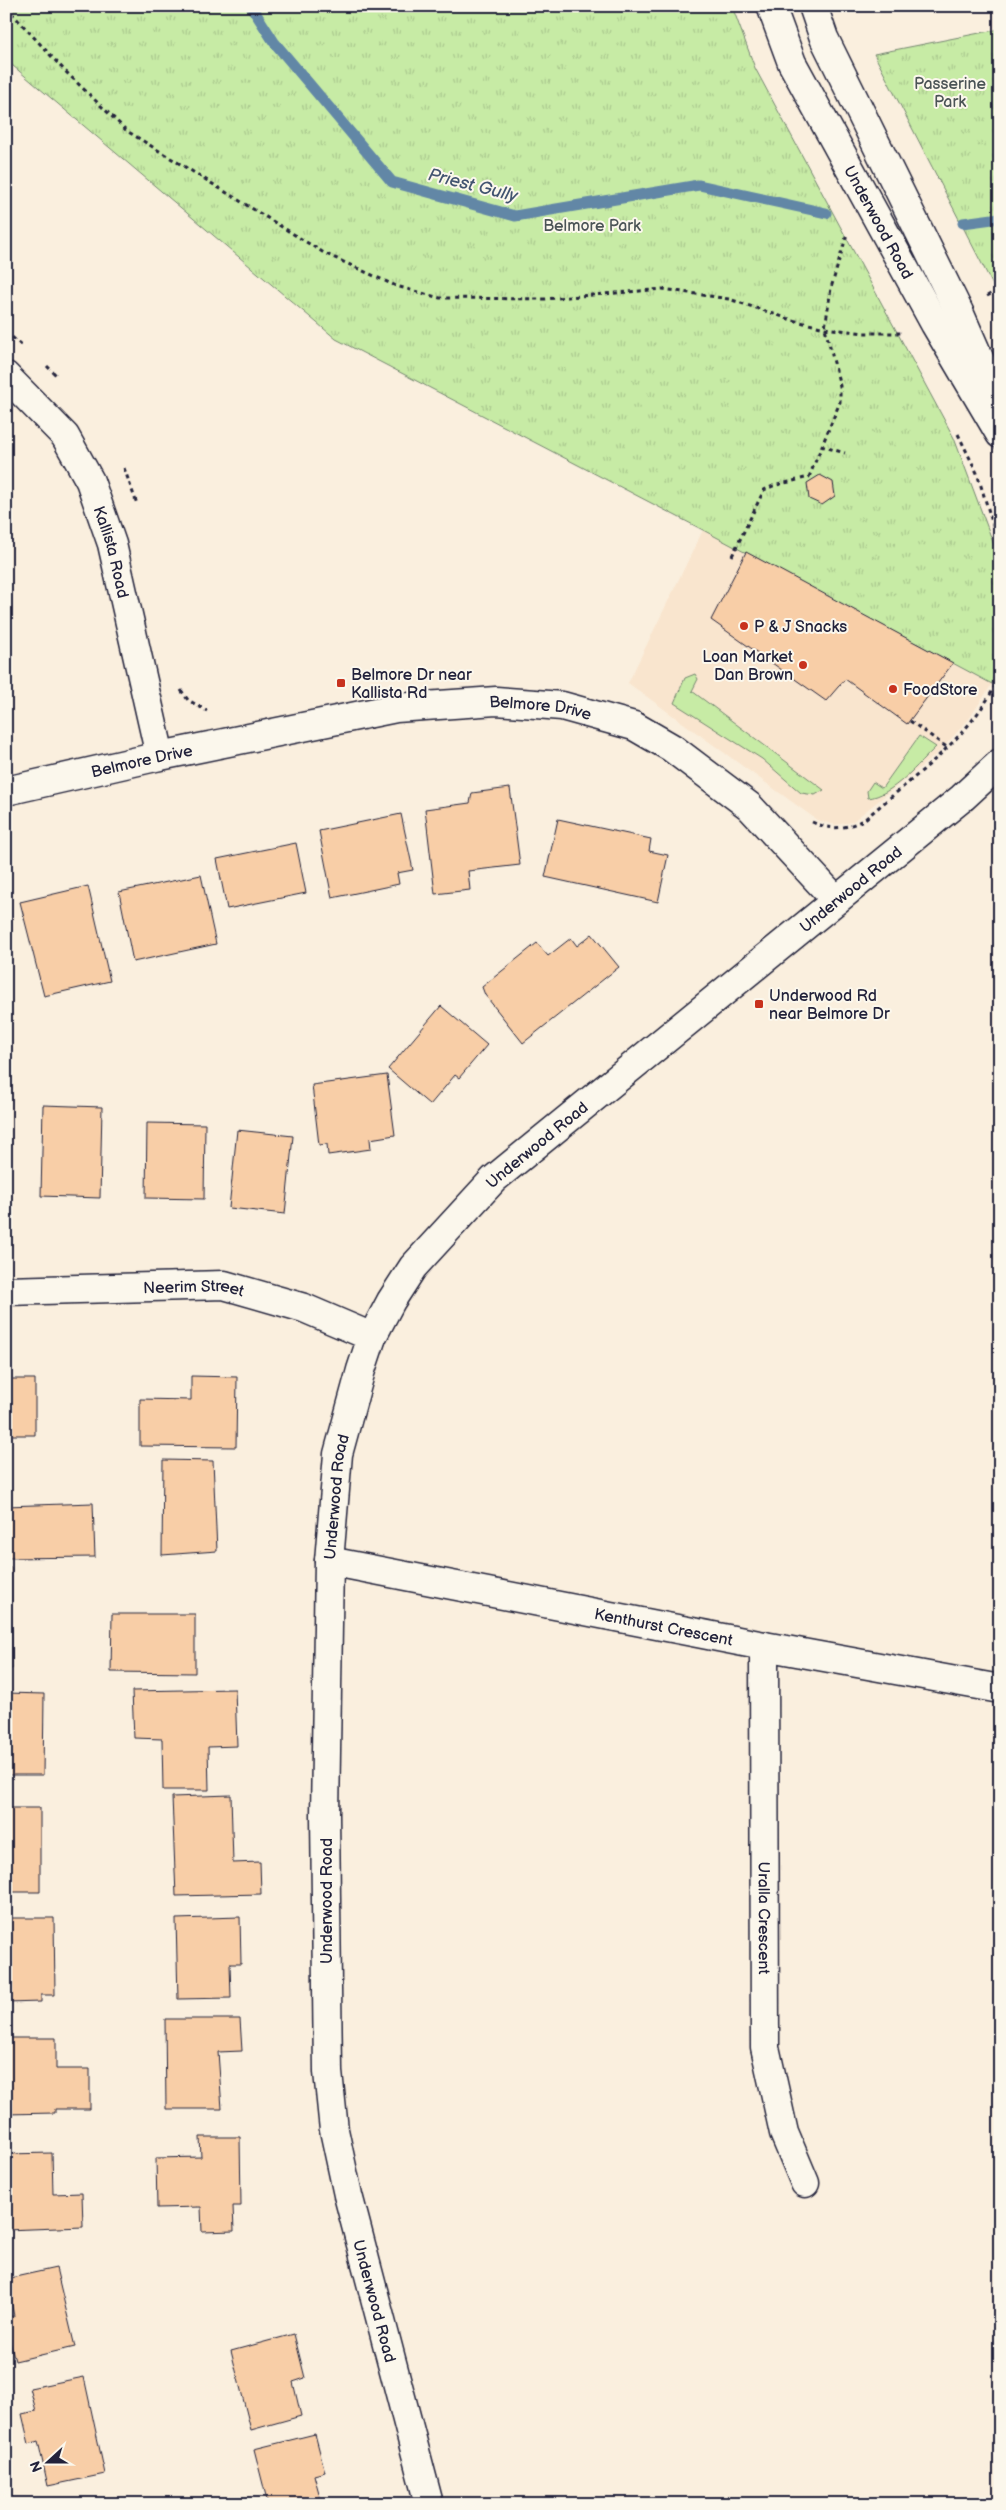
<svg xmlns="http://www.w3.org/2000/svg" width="1006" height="2510" font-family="'Balsamiq Sans',sans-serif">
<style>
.built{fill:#f9e5ce}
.park{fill:url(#park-tufts);stroke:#748670}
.garden{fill:#c7eba5;stroke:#748670}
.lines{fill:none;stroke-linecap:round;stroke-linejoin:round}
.stream{stroke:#6287a6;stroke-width:11}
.building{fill:#f8cea7;stroke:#22223b}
.minor-casing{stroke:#22223b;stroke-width:31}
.tertiary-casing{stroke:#22223b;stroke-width:31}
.path{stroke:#22223b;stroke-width:3;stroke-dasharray:4 4;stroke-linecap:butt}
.minor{stroke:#fbf7ec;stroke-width:28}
.tertiary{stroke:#fbf7ec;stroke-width:28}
.poi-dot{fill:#c8321e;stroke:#fbf7ec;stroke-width:2}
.labels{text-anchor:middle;stroke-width:4;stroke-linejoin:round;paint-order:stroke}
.park-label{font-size:16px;fill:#4b5456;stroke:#fbf7ec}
.street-label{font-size:16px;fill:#22223b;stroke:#fbf7ec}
.poi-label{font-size:16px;fill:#22223b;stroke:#fbf7ec;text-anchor:start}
.water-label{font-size:18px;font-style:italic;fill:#425470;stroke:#fbf7ec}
</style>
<defs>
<pattern id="park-tufts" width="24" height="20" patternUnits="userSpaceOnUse" patternTransform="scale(1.25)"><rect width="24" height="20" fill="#c7eba5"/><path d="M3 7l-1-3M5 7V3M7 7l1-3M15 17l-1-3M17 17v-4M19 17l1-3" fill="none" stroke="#abc98f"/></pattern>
</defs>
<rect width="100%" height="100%" fill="#faefde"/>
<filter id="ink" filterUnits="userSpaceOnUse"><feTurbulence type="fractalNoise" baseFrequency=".02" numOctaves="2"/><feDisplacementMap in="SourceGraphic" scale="10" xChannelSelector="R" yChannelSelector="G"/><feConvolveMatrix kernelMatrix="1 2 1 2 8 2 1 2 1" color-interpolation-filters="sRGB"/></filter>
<g filter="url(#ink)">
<path class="built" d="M 703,530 L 992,684 L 969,719 L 938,753 L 852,822 L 836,825 L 817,820 L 628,683 Z"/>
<path class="park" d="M 6,6 L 732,6 L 755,68 L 954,438 L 997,553 L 1000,644 L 992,684 L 703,530 L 336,339 L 6,60 Z
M 1000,29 L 1000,299 L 874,54 Z"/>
<path class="garden" d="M 695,674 L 698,679 L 692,691 L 824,790 L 815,795 L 801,793 L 762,759 L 674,703 L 685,678 Z
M 919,736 L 936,747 C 919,763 892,796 868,798 L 867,791 L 873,782 L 882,788 Z"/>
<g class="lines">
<path class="stream" d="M 251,6 L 274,42 L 392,182 L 515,216 L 699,185 L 826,213
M 963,223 L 1000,218"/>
</g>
<path class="building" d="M 820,475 L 833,482 L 835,496 L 822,505 L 809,499 L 807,483 Z
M 746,552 L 953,663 L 907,724 L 845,679 L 826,701 L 711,620 Z
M 510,788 L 520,865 L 468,871 L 470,890 L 435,894 L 425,809 L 470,803 L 472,793 Z
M 401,814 L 413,870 L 397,873 L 399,884 L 332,898 L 319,831 Z
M 558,819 L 651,839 L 649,851 L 668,855 L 658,902 L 545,877 Z
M 296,843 L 306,893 L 227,909 L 217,859 Z
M 201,875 L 216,944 L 133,962 L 119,892 Z
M 88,886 L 110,981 L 44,996 L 20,902 Z
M 592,934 L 619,967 L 523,1043 L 485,995 L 482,987 L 537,943 L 548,956 L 571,938 L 577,946 Z
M 441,1006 L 487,1045 L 459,1078 L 455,1075 L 430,1105 L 388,1069 Z
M 387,1075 L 395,1135 L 370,1139 L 371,1149 L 328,1155 L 327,1144 L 319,1145 L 312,1085 Z
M 43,1105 L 102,1107 L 100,1198 L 41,1196 Z
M 147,1123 L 205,1124 L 204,1199 L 146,1198 Z
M 6,1130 L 9,1130 L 6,1213 Z
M 237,1130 L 293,1136 L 285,1214 L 229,1208 Z
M 191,1376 L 237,1377 L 236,1447 L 140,1446 L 140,1399 L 191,1400 Z
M 6,1379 L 35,1379 L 35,1435 L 6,1435 Z
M 163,1460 L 213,1461 L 217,1551 L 162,1555 Z
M 93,1503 L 95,1557 L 6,1558 L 6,1506 Z
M 6,1567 L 11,1567 L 12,1669 L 6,1669 Z
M 112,1614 L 195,1614 L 195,1673 L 111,1672 Z
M 235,1689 L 237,1746 L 208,1747 L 209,1790 L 163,1790 L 162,1739 L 134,1738 L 132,1691 Z
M 6,1693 L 44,1694 L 43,1775 L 6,1775 Z
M 231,1795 L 233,1863 L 260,1862 L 261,1894 L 176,1896 L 172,1797 Z
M 6,1808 L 40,1808 L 40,1892 L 6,1892 Z
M 240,1917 L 241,1964 L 230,1964 L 231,1998 L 178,1999 L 176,1919 Z
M 6,1918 L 54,1918 L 55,1995 L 41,1995 L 41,2002 L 6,2003 Z
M 165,2019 L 240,2019 L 242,2051 L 218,2052 L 222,2109 L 166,2109 Z
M 6,2038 L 56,2038 L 56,2069 L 90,2069 L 90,2109 L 55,2109 L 55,2113 L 6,2114 Z
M 200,2137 L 240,2137 L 241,2206 L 233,2206 L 234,2231 L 202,2232 L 201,2207 L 157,2208 L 156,2158 L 201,2157 Z
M 52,2153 L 53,2194 L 82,2193 L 83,2227 L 6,2230 L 6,2154 Z
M 56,2268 L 75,2347 L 15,2361 L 6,2325 L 6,2317 L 14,2316 L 6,2279 Z
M 294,2334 L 305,2378 L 293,2382 L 301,2416 L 251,2430 L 231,2351 Z
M 84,2377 L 105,2474 L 48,2486 L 38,2441 L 29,2444 L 22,2414 L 36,2411 L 30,2388 Z
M 315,2434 L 325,2472 L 314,2475 L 322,2504 L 268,2504 L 254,2449 Z"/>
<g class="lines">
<g class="minor-casing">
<g id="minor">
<path id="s1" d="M 6,376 L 65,436 L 90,481 L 112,544 L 160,756"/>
<path id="s2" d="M 6,791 L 160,756 L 396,708 L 496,701 L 562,706 L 634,726 L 672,748 L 749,806 L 836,900"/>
<path id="s3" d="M 6,1291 L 224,1285 L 304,1308 L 372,1337"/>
<path id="s4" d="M 329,1561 L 764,1646 L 1000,1689"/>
<path id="s5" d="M 764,1646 L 765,2047 L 784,2133 L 805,2183"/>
</g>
</g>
<g class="tertiary-casing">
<g id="tertiary">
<path id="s6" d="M 771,6 L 792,63 L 935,324 L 1000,434"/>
<path d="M 813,6 L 824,38 L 959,312 L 1000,406"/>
<path id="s7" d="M 429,2504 L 348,2195 L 334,2130 L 328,2072 L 325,1815 L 329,1561 L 338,1454 L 361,1370 L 372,1337 L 391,1301 L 413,1267 L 494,1179 L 962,798 L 1000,763"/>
</g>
</g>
<path class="path" d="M 6,7 L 65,71 L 127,131 L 324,253 L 396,286 L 440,298 L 545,299 L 663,289 L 729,299 L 792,320 L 825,328 L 864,333 L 901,333
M 987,296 L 1000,289
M 6,332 L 21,345
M 47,366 L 57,376
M 958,434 L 977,473 L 1000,548
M 821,446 L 845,453
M 124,468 L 137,504
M 732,556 L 764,490 L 773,486 L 809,477 L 840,402 L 840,386 L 825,328 L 831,288 L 847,234
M 181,690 L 188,700 L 207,711
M 910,721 L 948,748
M 812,822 C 832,831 846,829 865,819 C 913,777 973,736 1000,676"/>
<use href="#minor" class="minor"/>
<use href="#tertiary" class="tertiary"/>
</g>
</g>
<g class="poi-dot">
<circle cx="744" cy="626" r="5"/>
<circle cx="803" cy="665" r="5"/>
<rect x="336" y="678" width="10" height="10" rx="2.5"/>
<circle cx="893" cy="689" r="5"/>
<rect x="754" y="999" width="10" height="10" rx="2.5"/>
</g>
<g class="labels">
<g class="park-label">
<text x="950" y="89">Passerine<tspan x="950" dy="18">Park</tspan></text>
<text x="592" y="231">Belmore Park</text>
</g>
<g class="street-label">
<text dy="6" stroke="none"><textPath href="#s6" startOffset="242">Underwood Road</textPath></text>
<text dy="6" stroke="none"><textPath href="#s1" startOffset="210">Kallista Road</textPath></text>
<text dy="6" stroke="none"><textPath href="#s2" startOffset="544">Belmore Drive</textPath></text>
<text dy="6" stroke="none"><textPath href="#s2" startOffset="139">Belmore Drive</textPath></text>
<text dy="6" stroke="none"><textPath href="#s7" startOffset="1845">Underwood Road</textPath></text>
<text dy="6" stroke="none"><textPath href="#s7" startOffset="1440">Underwood Road</textPath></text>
<text dy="6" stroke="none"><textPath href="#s3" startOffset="188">Neerim Street</textPath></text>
<text dy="6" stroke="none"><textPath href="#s7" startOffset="1020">Underwood Road</textPath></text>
<text dy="6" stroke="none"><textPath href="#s4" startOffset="341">Kenthurst Crescent</textPath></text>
<text transform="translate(326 1901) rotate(-90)" y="6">Underwood Road</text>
<text dy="6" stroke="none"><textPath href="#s5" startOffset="272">Uralla Crescent</textPath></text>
<text transform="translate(375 2301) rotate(75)" y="6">Underwood Road</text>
</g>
<g class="poi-label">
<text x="754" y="632">P &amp; J Snacks</text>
<text x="793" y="662" text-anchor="end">Loan Market<tspan x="793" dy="18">Dan Brown</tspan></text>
<text x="351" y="680">Belmore Dr near<tspan x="351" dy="18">Kallista Rd</tspan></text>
<text x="903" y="695">FoodStore</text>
<text x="769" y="1001">Underwood Rd<tspan x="769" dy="18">near Belmore Dr</tspan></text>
</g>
<g class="water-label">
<text transform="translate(473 185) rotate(14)" y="6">Priest Gully</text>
</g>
</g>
<rect width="1006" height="2510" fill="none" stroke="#fbf7ec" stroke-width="25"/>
<rect x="12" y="12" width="981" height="2485" fill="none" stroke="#22223b" stroke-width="2" filter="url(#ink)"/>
<g transform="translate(48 2462) rotate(249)" stroke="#fbf7ec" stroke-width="4" paint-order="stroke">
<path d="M0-4L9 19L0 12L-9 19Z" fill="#22223b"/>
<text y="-8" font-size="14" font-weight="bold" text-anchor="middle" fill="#22223b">N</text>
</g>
</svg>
